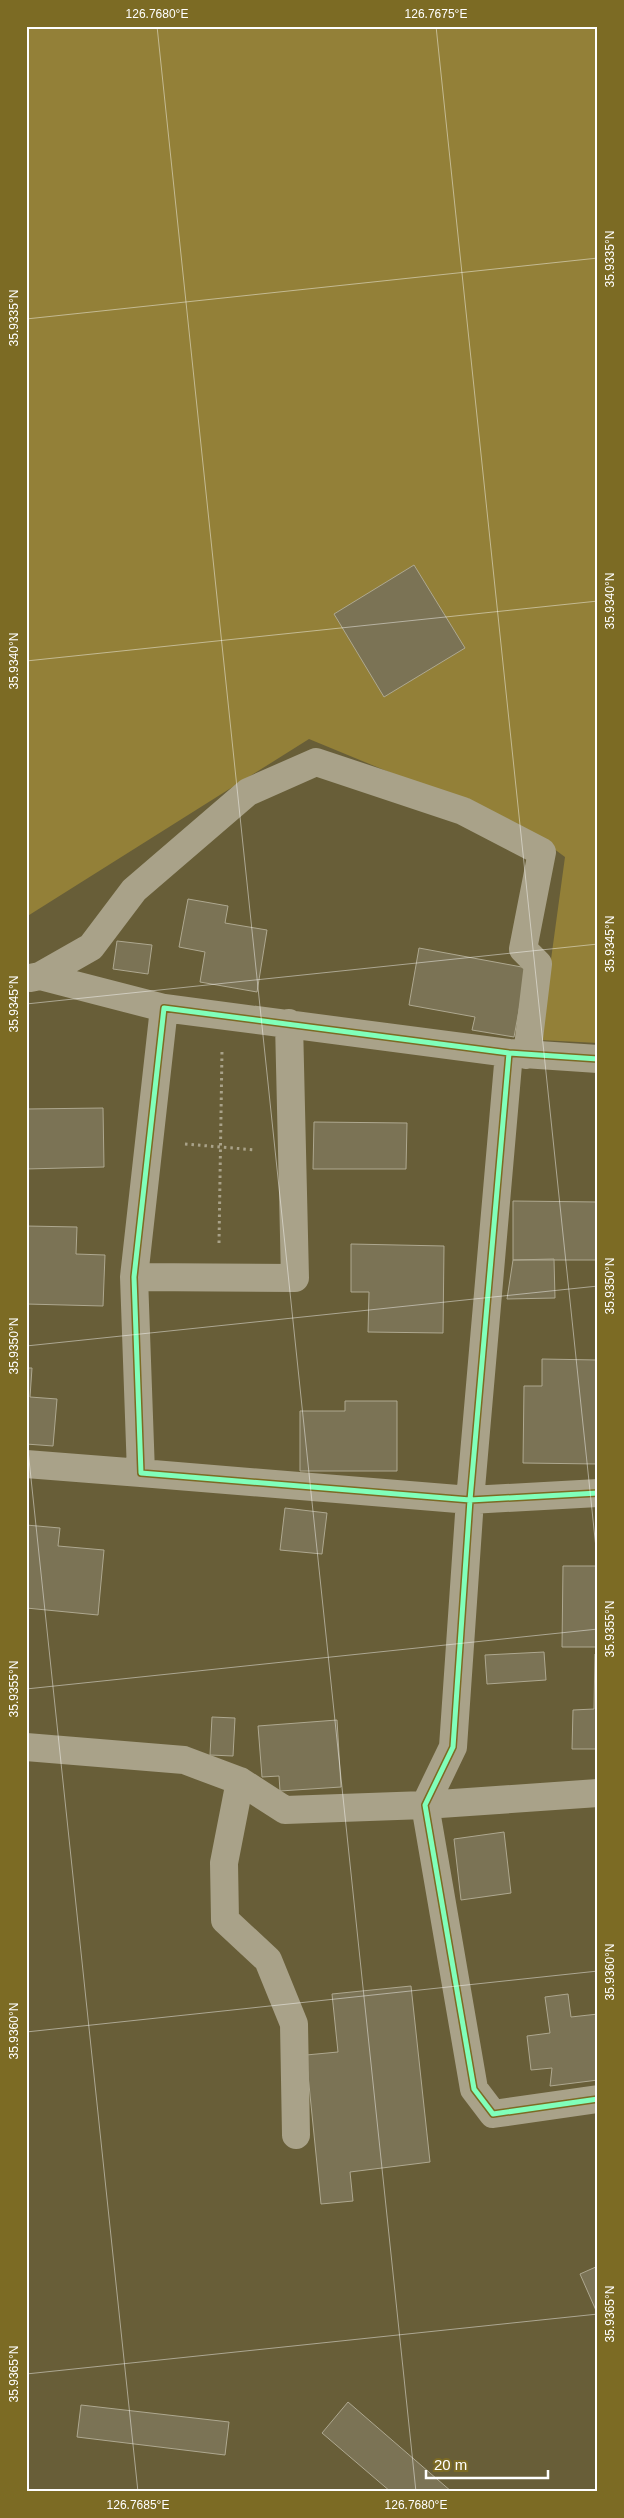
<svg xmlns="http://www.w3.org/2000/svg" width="624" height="2518" font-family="Helvetica,sans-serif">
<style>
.green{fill:#938038}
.building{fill:#7b7355;stroke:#aea890}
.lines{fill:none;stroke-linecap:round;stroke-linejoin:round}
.path{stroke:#a9a289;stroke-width:3;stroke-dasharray:2.5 4;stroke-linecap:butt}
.minor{stroke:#a9a289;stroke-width:28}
.cycleway-casing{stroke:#7c6b24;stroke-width:8}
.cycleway{stroke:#80ffba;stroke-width:5}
.ticks{fill:none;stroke:#fff;stroke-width:1;stroke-opacity:0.45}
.neatline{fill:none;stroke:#fff;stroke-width:2}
.ticks-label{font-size:12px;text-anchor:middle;fill:#fff}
</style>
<rect width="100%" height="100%" fill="#685e38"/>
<path class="green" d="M 26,26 L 598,26 L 598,1043 L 540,1040 L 565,857 L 527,829 L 309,739 L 26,917 Z"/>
<path class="building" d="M 414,565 L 465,648 L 384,697 L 334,614 Z
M 188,899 L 228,906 L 225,923 L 267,930 L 257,992 L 200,982 L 205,952 L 179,947 Z
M 117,941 L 152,945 L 148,974 L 113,969 Z
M 419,948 L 527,968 L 514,1037 L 472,1030 L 475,1017 L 409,1005 Z
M 103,1108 L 104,1167 L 26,1169 L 26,1109 Z
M 314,1122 L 407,1123 L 406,1169 L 313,1169 Z
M 513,1201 L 598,1202 L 598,1260 L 513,1260 Z
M 26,1226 L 77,1227 L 76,1254 L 105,1255 L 103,1306 L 26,1304 Z
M 351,1244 L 444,1246 L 443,1333 L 368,1332 L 369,1292 L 351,1292 Z
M 554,1259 L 555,1298 L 507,1299 L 513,1260 Z
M 542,1359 L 598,1360 L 598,1464 L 523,1463 L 524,1386 L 542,1386 Z
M 26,1368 L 32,1368 L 30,1397 L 57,1399 L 53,1446 L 26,1444 Z
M 345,1401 L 397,1401 L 397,1471 L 300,1471 L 300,1411 L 345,1411 Z
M 285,1508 L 327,1513 L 322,1554 L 280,1550 Z
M 26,1525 L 60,1528 L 58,1546 L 104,1550 L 98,1615 L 26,1608 Z
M 563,1566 L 598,1566 L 598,1647 L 562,1647 Z
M 544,1652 L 546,1680 L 487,1684 L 485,1655 Z
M 595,1654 L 598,1654 L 598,1749 L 572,1749 L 573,1710 L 594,1709 Z
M 212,1717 L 235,1718 L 233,1756 L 210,1755 Z
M 337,1720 L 341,1787 L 280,1791 L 279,1776 L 262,1777 L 258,1726 Z
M 504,1832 L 511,1893 L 461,1900 L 454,1839 Z
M 411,1986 L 430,2162 L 350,2172 L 353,2201 L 321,2204 L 306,2055 L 338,2052 L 332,1994 Z
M 568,1994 L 571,2017 L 598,2014 L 598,2080 L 550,2086 L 552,2068 L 531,2070 L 527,2036 L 550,2033 L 545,1997 Z
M 598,2266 L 598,2315 L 580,2274 Z
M 348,2402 L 452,2492 L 391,2492 L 322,2433 Z
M 81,2405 L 229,2422 L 225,2455 L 77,2437 Z"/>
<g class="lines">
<path class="path" d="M 185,1144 L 256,1150
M 219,1243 L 222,1051"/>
<path class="minor" d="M 40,976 L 91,947 L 134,890 L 248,792 L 316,762 L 463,811 L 542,852 L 523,949 L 538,964 L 527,1055
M 30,978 L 40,976 L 164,1008
M 509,1053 L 470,1500 L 453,1747 L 425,1805 L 474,2089 L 493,2114 L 598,2099
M 598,1059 L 509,1053 L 164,1008 L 134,1277 L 141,1473 L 470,1500 L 598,1493
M 134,1277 L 295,1278 L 289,1023
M 26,1464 L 141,1473
M 26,1747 L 184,1760 L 240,1781 L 285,1810 L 425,1805 L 598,1793
M 240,1781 L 224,1863 L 225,1920 L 268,1960 L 294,2024 L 296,2135"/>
<g class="cycleway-casing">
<path id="cycleway" d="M 509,1053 L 470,1500 L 453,1747 L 425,1805 L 474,2089 L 493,2114 L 598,2099
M 598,1059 L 509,1053 L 164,1008 L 134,1277 L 141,1473 L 470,1500 L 598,1493"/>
</g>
<use href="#cycleway" class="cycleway"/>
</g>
<path class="ticks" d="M 157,26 L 416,2492M 436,26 L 598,1567M 26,319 L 598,258M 26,661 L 598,601M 26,1004 L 598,944M 26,1346 L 598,1286M 26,1431 L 138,2492M 26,1689 L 598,1629M 26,2032 L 598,1971M 26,2374 L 598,2314"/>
<rect width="624" height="2518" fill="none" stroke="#7c6b24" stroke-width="55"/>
<path d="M426 2470v8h122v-8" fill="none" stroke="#ffffff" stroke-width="2.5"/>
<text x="434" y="2470" font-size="15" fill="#ffffff" stroke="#7c6b24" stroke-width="4" paint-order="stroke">20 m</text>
<rect x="28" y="28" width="568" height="2462" class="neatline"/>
<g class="ticks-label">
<text x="157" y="18">126.7680°E</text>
<text x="436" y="18">126.7675°E</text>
<text transform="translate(610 259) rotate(-90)" y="4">35.9335°N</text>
<text transform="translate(14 318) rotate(-90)" y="4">35.9335°N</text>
<text transform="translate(610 601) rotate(-90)" y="4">35.9340°N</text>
<text transform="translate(14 661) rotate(-90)" y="4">35.9340°N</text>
<text transform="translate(610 944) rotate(-90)" y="4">35.9345°N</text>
<text transform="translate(14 1004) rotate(-90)" y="4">35.9345°N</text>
<text transform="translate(610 1286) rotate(-90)" y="4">35.9350°N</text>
<text transform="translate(14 1346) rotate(-90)" y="4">35.9350°N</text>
<text transform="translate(610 1629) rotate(-90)" y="4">35.9355°N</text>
<text transform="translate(14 1689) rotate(-90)" y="4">35.9355°N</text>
<text transform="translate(610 1972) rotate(-90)" y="4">35.9360°N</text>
<text transform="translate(14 2031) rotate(-90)" y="4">35.9360°N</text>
<text transform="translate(610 2314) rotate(-90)" y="4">35.9365°N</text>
<text transform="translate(14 2374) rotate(-90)" y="4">35.9365°N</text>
<text x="138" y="2509">126.7685°E</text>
<text x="416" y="2509">126.7680°E</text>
</g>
</svg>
